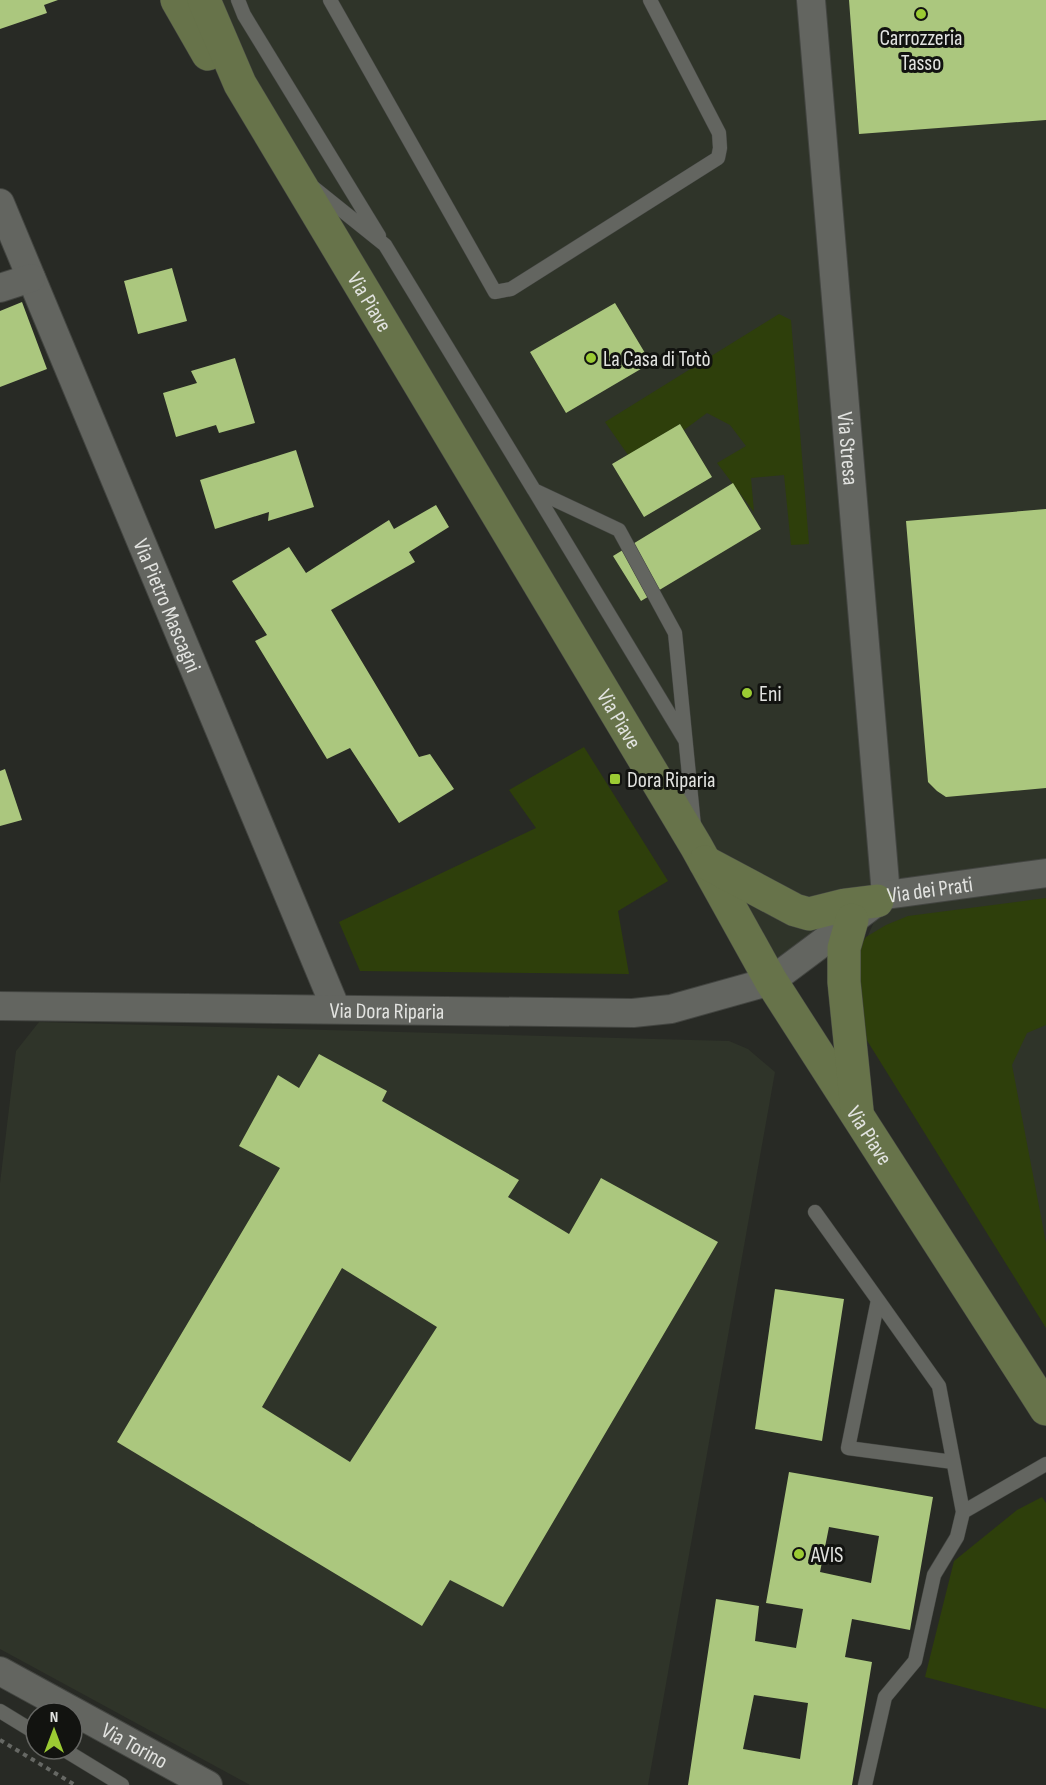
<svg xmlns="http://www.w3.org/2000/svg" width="1046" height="1785" font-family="'Sofia Sans Condensed',sans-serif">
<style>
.built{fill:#2f3429}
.green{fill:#2e3f0b}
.building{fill:#abc77e;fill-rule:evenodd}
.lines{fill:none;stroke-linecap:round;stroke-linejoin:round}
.service-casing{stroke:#434541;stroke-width:15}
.minor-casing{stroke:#434541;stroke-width:30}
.secondary-casing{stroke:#434541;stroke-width:34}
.path{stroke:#666864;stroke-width:4;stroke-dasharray:4.5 4.5;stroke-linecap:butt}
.service{stroke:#636560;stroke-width:14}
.minor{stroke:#636560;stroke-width:28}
.secondary{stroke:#67734a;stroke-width:33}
.poi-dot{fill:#9bcb33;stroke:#121310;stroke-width:2}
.labels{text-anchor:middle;stroke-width:6;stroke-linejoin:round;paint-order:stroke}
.poi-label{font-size:22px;fill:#e2e3e0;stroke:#121310;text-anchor:start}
.street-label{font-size:22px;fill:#e2e3e0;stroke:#121310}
</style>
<rect width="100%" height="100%" fill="#282a25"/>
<path class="built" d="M 193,0 L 1046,0 L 1046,1328 L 854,967 L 885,897 L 771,981 Z
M 39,1022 L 729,1041 L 748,1049 L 775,1072 L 648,1785 L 250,1785 L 0,1649 L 0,1183 L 16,1051 Z"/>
<path class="green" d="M 779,314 L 791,320 L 809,544 L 791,545 L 784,475 L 751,478 L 754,512 L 717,463 L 746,446 L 730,425 L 707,413 L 684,430 L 680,424 L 628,455 L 605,422 Z
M 584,747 L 668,881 L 618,911 L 629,974 L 360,971 L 339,922 L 536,828 L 509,790 Z
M 1046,898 L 1046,1025 L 1027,1033 L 1012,1065 L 1046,1243 L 1046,1328 L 858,1026 L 855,954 L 866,937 L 886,925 L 908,916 Z
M 1042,1497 L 1046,1503 L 1046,1709 L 925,1677 L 954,1561 L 1017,1510 Z"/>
<path class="building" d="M 0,0 L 58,0 L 44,5 L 47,13 L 0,29 Z
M 849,0 L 1046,0 L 1046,120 L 859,134 Z
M 172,268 L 187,321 L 138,334 L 124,281 Z
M 22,302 L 47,369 L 0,387 L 0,311 Z
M 615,303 L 651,363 L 566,413 L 530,352 Z
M 235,358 L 255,423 L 219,433 L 216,425 L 176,437 L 163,393 L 197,383 L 191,371 Z
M 680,424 L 712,477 L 644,517 L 612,464 Z
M 296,450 L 314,507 L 268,521 L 269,512 L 215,529 L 200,480 Z
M 733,483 L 761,529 L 641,601 L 613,556 Z
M 436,505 L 449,527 L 409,552 L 415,562 L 331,610 L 419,757 L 430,754 L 454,789 L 399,823 L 350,748 L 327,759 L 255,641 L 267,635 L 232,581 L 289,547 L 306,573 L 389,520 L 394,529 Z
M 1046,509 L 1046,788 L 946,797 L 937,791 L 928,782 L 906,521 Z
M 5,769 L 22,820 L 0,826 L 0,771 Z
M 319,1054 L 387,1091 L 382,1101 L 519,1180 L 508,1197 L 569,1234 L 601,1178 L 718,1242 L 503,1607 L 450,1580 L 422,1626 L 117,1442 L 280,1168 L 239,1146 L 278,1075 L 299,1088 ZM 342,1268 L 437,1327 L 350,1462 L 262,1407 Z
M 775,1289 L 844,1299 L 822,1441 L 755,1429 Z
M 789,1472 L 933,1497 L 910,1630 L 852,1619 L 845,1657 L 872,1662 L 852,1785 L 688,1785 L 716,1599 L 759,1606 L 755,1641 L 796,1648 L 803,1609 L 766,1603 ZM 829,1527 L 879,1536 L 871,1583 L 820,1572 ZM 754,1695 L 808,1703 L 800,1759 L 743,1749 Z"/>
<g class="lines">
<g class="service-casing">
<path id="service" d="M 238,0 L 244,15 L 379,236
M 330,0 L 495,292 L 511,289 L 718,158 L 720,148 L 719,133 L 650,0
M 314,188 L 385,245 L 534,490 L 619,530 L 675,633 L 694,826
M 534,490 L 685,740
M 815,1212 L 878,1300
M 963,1512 L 1046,1464
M 0,1711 L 36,1733
M 63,1749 L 122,1785
M 865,1785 L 885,1697 L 915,1661 L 934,1575 L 957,1537 L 963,1512 L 939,1386 L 878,1300 L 848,1448 L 953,1462"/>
</g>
<g class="minor-casing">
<g id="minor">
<path id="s1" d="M 811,0 L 886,895"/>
<path id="s2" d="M 0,203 L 336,1009"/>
<path d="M 0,288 L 31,278"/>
<path id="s3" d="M 0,1006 L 633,1013 L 671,1009 L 771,981 L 886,895 L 1046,873"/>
<path id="s4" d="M 0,1671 L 208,1785"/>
</g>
</g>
<g class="secondary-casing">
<g id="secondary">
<path d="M 177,0 L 208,54"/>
<path id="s5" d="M 204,0 L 240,84 L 696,846 L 771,981 L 1046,1409"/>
<path d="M 705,862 L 795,910 L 809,914 L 845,905 L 877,901"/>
<path d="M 852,920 L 844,948 L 844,982 L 857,1110"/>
</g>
</g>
<path class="path" d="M 0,1740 L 75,1785"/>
<use href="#service" class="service"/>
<use href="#minor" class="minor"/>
<use href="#secondary" class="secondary"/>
</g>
<g class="poi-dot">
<circle cx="921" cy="14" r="6"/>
<circle cx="591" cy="358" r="6"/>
<circle cx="747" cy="693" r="6"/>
<rect x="609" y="773" width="12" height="12" rx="3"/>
<circle cx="799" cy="1554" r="6"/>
</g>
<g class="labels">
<g class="poi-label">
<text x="921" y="45" text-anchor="middle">Carrozzeria<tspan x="921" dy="25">Tasso</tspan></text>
<text x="603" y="366">La Casa di Totò</text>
<text x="759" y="701">Eni</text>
<text x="627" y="787">Dora Riparia</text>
<text x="811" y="1562">AVIS</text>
</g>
<g class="street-label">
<text dy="8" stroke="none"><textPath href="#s5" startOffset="345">Via Piave</textPath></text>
<text dy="8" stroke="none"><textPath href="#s1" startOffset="450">Via Stresa</textPath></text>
<text dy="8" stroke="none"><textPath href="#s2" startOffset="436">Via Pietro Mascagni</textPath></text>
<text dy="8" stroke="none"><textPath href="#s5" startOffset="831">Via Piave</textPath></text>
<text dy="8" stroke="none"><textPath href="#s3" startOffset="963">Via dei Prati</textPath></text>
<text dy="8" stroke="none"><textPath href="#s3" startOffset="387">Via Dora Riparia</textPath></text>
<text dy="8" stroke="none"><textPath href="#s5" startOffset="1317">Via Piave</textPath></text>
<text dy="8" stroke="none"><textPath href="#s4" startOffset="154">Via Torino</textPath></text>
</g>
</g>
<g transform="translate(54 1731)"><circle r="28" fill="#121310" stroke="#656663" stroke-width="1.5"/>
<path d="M0-4.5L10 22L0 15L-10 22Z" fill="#9bcb33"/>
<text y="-9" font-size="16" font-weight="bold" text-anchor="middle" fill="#e2e3e0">N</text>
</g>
</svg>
